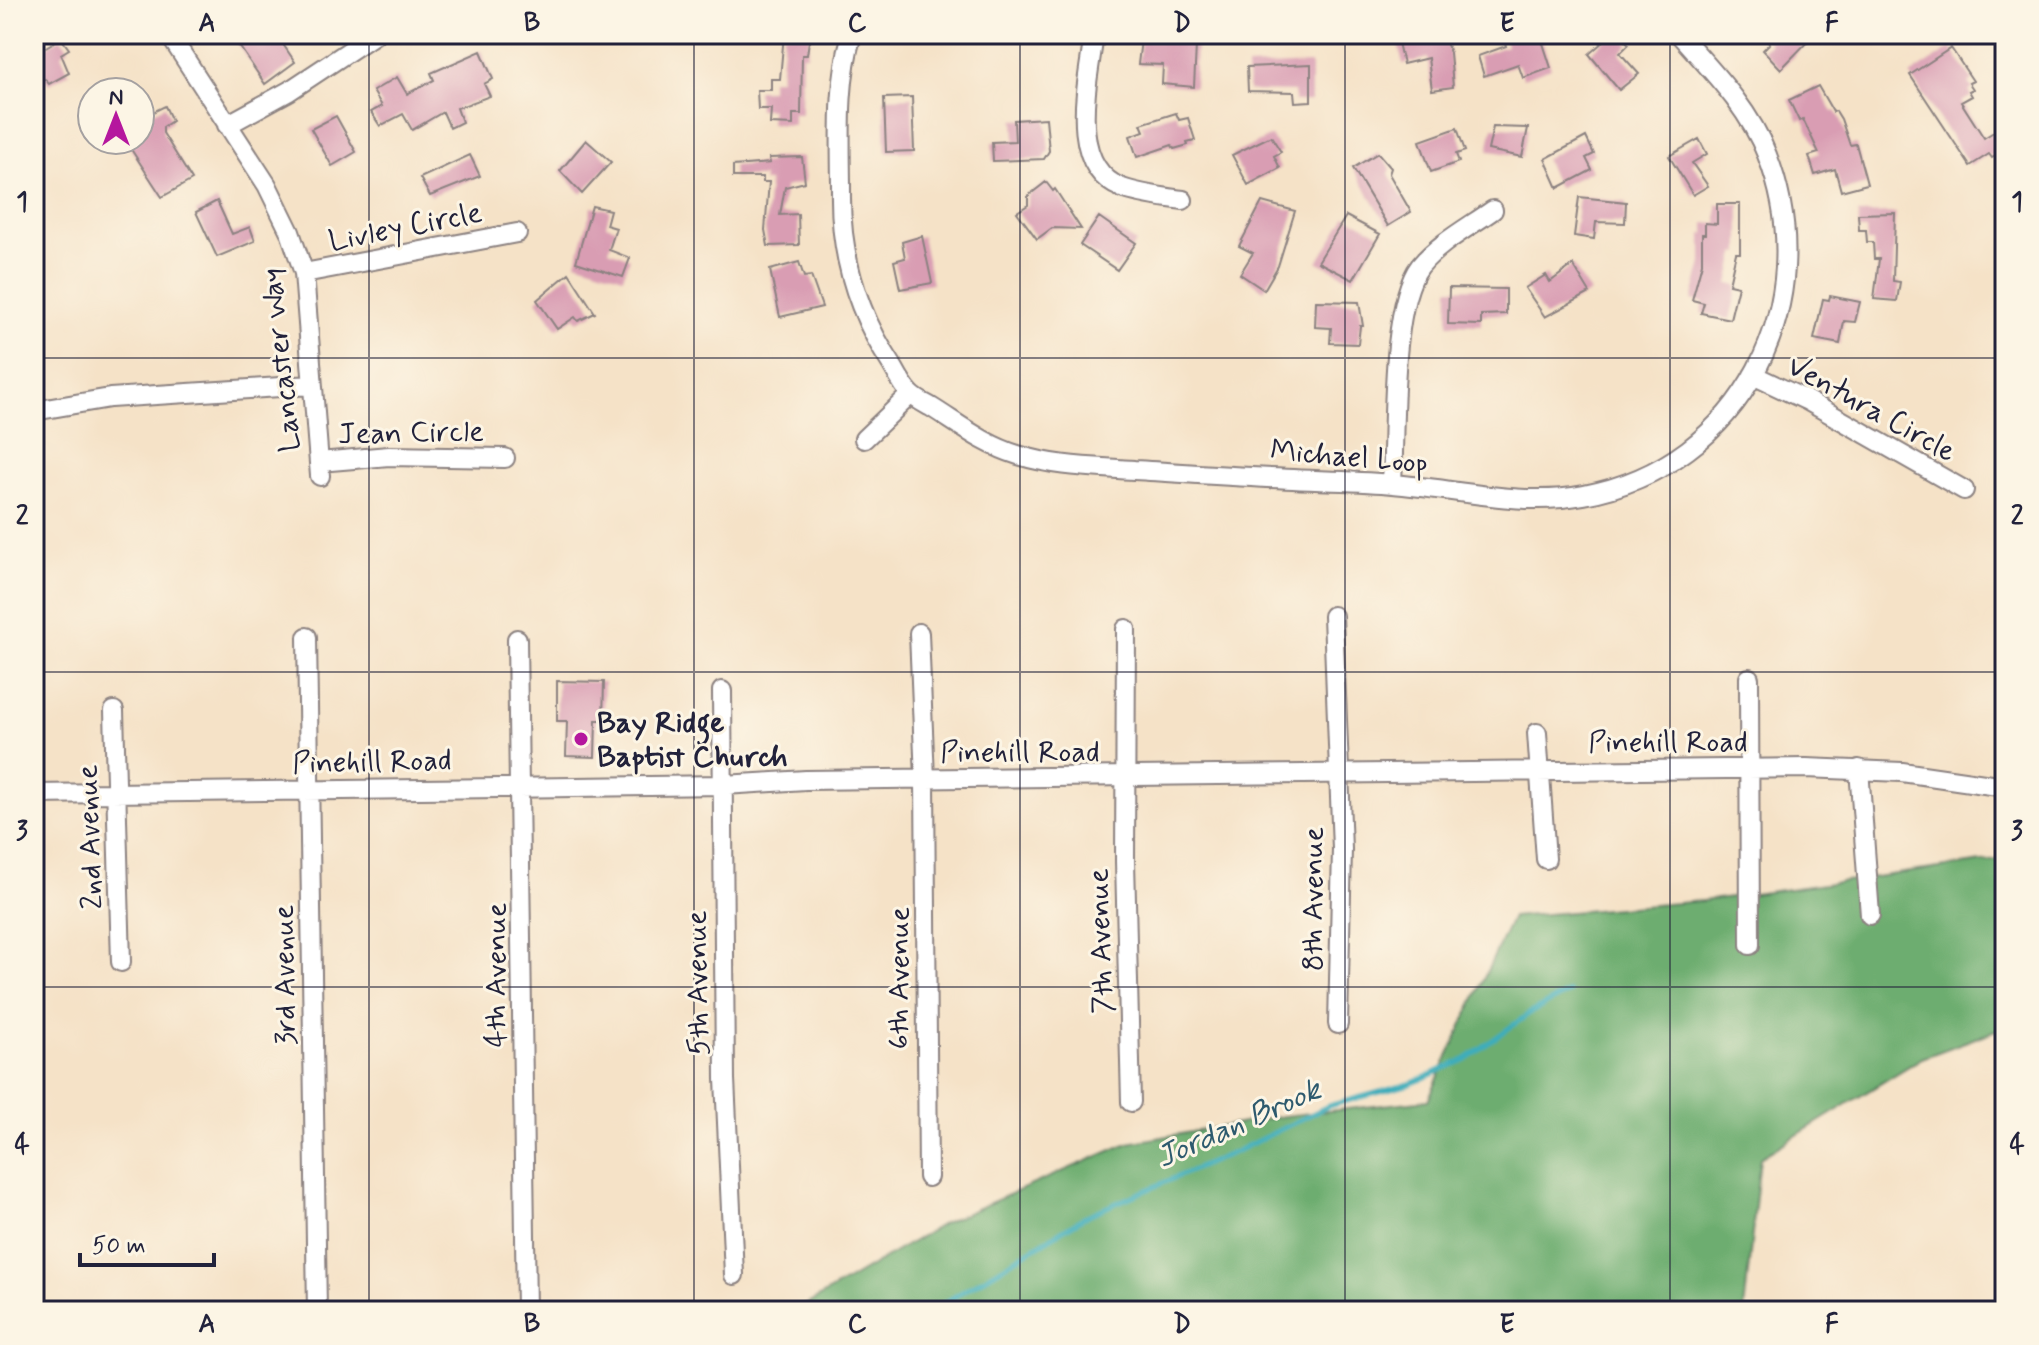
<svg xmlns="http://www.w3.org/2000/svg" width="2039" height="1345" font-family="Mynerve,sans-serif">
<style>
.forest{fill:#6dad70;stroke:#486856;stroke-width:2}
.lines{fill:none;stroke-linecap:round;stroke-linejoin:round}
.stream{stroke:#3eadbb;stroke-width:5}
.building{fill:#d99db3}
.minor-casing{stroke:#8c8281;stroke-width:22}
.minor{stroke:#fff;stroke-width:18}
.grid{fill:none;stroke:#22223b;stroke-width:2;stroke-opacity:0.55}
.poi-dot{fill:#b5179e;stroke:#fcf5e5;stroke-width:3}
.labels{text-anchor:middle;stroke-width:6;stroke-linejoin:round;paint-order:stroke}
.street-label{font-size:30px;fill:#22223b;stroke:#fcf5e5}
.poi-label{font-size:30px;font-weight:bold;fill:#22223b;stroke:#fcf5e5;text-anchor:start}
.water-label{font-size:32px;font-style:italic;fill:#2d5a6e;stroke:#fcf5e5}
.neatline{fill:none;stroke:#22223b;stroke-width:3}
.grid-label{font-size:26px;text-anchor:middle;font-weight:bold;fill:#22223b}
</style>
<rect width="100%" height="100%" fill="#fcf5e5"/>
<filter id="ink" filterUnits="userSpaceOnUse"><feTurbulence type="fractalNoise" baseFrequency=".0125" numOctaves="2"/><feDisplacementMap in="SourceGraphic" scale="16" xChannelSelector="R" yChannelSelector="G"/><feConvolveMatrix kernelMatrix="1 2 1 2 8 2 1 2 1" color-interpolation-filters="sRGB"/></filter>
<filter id="wash" filterUnits="userSpaceOnUse"><feTurbulence type="fractalNoise" baseFrequency=".006" numOctaves="4" result="noise"/><feDisplacementMap in="SourceGraphic" scale="32" xChannelSelector="R" yChannelSelector="G"/><feGaussianBlur stdDeviation="1.8" result="paint"/><feColorMatrix in="noise" values="0 0 0 0 0 0 0 0 0 0 0 0 0 0 0 0 0 1.4 0 .05"/><feComposite in="paint" operator="in"/></filter>
<g filter="url(#wash)">
<rect width="100%" height="100%" fill="#f5e2c7"/>
<path class="forest" d="M 2005,859 L 2005,1027 L 1922,1058 L 1760,1158 L 1744,1311 L 796,1311 L 944,1223 L 1128,1143 L 1284,1116 L 1428,1100 L 1512,917 L 1702,901 Z"/>
<g class="lines">
<path class="stream" d="M 931,1311 L 1086,1216 L 1235,1152 L 1328,1106 L 1410,1084 L 1466,1059 L 1530,1013 L 1569,992"/>
</g>
<g id="blocks">
<path class="building" d="M 231,34 L 276,34 L 295,62 L 265,84 Z
M 784,34 L 810,34 L 807,55 L 802,55 L 801,114 L 793,114 L 793,125 L 770,124 L 771,109 L 758,109 L 757,90 L 771,90 L 771,79 L 780,79 Z
M 1396,34 L 1443,34 L 1450,53 L 1453,87 L 1432,90 L 1428,58 L 1403,64 Z
M 1503,34 L 1540,34 L 1551,68 L 1523,78 L 1518,64 L 1484,76 L 1478,56 L 1506,46 Z
M 1612,34 L 1618,34 L 1629,44 L 1620,53 L 1639,74 L 1619,90 L 1589,54 Z
M 1761,34 L 1815,34 L 1781,69 L 1763,50 L 1770,43 Z
M 61,38 L 69,49 L 61,54 L 69,73 L 49,84 L 45,79 L 42,81 L 34,67 L 34,54 Z
M 1141,40 L 1196,45 L 1194,87 L 1162,84 L 1163,65 L 1138,64 Z
M 1951,48 L 1973,81 L 1969,83 L 1973,89 L 1969,91 L 1972,96 L 1961,102 L 1984,138 L 2005,125 L 2005,150 L 1992,158 L 1989,154 L 1970,166 L 1910,75 Z
M 481,51 L 493,79 L 484,84 L 490,96 L 457,108 L 462,122 L 450,128 L 443,112 L 412,130 L 403,114 L 380,126 L 371,112 L 382,106 L 373,91 L 397,77 L 407,94 L 434,80 L 431,73 Z
M 1311,64 L 1311,101 L 1295,102 L 1294,92 L 1248,91 L 1247,67 Z
M 1818,86 L 1833,112 L 1836,111 L 1841,119 L 1850,145 L 1856,144 L 1867,184 L 1841,191 L 1835,169 L 1815,175 L 1809,156 L 1819,153 L 1803,119 L 1799,121 L 1789,100 Z
M 140,93 L 151,113 L 165,106 L 172,121 L 163,127 L 163,133 L 192,180 L 162,197 L 125,140 L 140,140 Z
M 912,97 L 914,151 L 886,152 L 884,98 Z
M 1176,113 L 1179,120 L 1188,118 L 1195,140 L 1187,142 L 1188,145 L 1174,149 L 1172,145 L 1137,157 L 1130,136 L 1144,131 L 1141,124 Z
M 336,116 L 356,152 L 332,166 L 311,129 Z
M 1046,118 L 1049,151 L 1044,159 L 993,161 L 992,142 L 1015,141 L 1014,120 Z
M 1493,127 L 1528,128 L 1522,157 L 1488,150 Z
M 1457,128 L 1465,151 L 1456,154 L 1459,162 L 1431,172 L 1420,141 Z
M 1271,136 L 1281,152 L 1274,156 L 1280,168 L 1248,185 L 1232,155 Z
M 1586,137 L 1594,154 L 1586,158 L 1592,170 L 1558,188 L 1545,159 Z
M 1699,139 L 1707,154 L 1692,163 L 1708,186 L 1693,195 L 1669,156 Z
M 586,140 L 611,162 L 582,194 L 560,171 Z
M 1378,153 L 1391,168 L 1389,174 L 1411,212 L 1388,226 L 1353,168 Z
M 470,155 L 480,176 L 430,196 L 420,178 Z
M 802,157 L 805,182 L 785,187 L 780,215 L 798,214 L 799,245 L 768,246 L 765,230 L 769,182 L 763,182 L 763,177 L 733,177 L 733,166 L 770,163 L 769,158 Z
M 1046,182 L 1053,191 L 1055,189 L 1081,229 L 1052,228 L 1037,239 L 1017,212 L 1028,205 L 1028,196 Z
M 1579,197 L 1626,202 L 1625,223 L 1596,222 L 1594,239 L 1574,236 Z
M 217,201 L 232,234 L 250,227 L 255,241 L 217,257 L 196,212 Z
M 1262,202 L 1295,211 L 1278,266 L 1264,290 L 1240,274 L 1253,253 L 1239,246 Z
M 1717,204 L 1740,204 L 1740,253 L 1736,253 L 1729,284 L 1738,286 L 1730,319 L 1701,313 L 1704,303 L 1692,300 L 1702,263 L 1702,234 L 1705,234 L 1705,223 L 1717,224 Z
M 592,206 L 610,210 L 606,225 L 616,228 L 609,250 L 630,258 L 623,277 L 576,262 Z
M 1895,213 L 1893,281 L 1900,282 L 1897,301 L 1874,299 L 1879,259 L 1874,259 L 1873,242 L 1867,242 L 1866,230 L 1859,230 L 1858,214 Z
M 1346,216 L 1380,234 L 1353,280 L 1318,262 Z
M 1099,217 L 1136,243 L 1117,270 L 1080,245 Z
M 922,236 L 932,283 L 900,289 L 894,261 L 905,258 L 902,242 Z
M 799,262 L 804,277 L 811,276 L 822,307 L 780,317 L 770,270 Z
M 1573,265 L 1590,293 L 1545,317 L 1525,288 L 1546,275 L 1550,282 Z
M 569,273 L 595,313 L 578,321 L 575,317 L 557,329 L 537,300 Z
M 1449,288 L 1506,289 L 1506,314 L 1481,315 L 1481,325 L 1448,324 Z
M 1830,296 L 1860,302 L 1855,322 L 1844,321 L 1840,344 L 1814,339 L 1823,299 L 1829,300 Z
M 1316,301 L 1359,302 L 1363,326 L 1360,326 L 1358,344 L 1330,343 L 1331,328 L 1315,327 Z
M 557,681 L 604,682 L 603,720 L 596,720 L 595,757 L 566,756 L 567,721 L 557,721 Z"/>
</g>
</g>
<g filter="url(#ink)">
<use href="#blocks" fill-opacity="0" stroke="#8c8281" stroke-width="2"/>
<g class="lines">
<g class="minor-casing">
<path id="minor" d="M 169,34 L 267,185 L 290,232 L 304,273 L 320,476
M 852,34 C 837,84 841,141 841,192 C 840,255 857,312 892,365 C 897,374 903,386 910,393 C 915,399 924,403 931,407 C 960,425 985,445 1018,455 C 1056,467 1096,467 1134,470 C 1187,473 1240,477 1293,479 C 1326,481 1360,481 1393,484 C 1456,489 1521,507 1584,495 C 1742,466 1825,302 1767,155 C 1749,108 1712,71 1679,34
M 1094,34 C 1089,78 1065,166 1122,188 C 1141,195 1163,197 1183,200
M 2003,34 L 2005,38
M 227,125 L 289,91 L 375,34
M 304,273 L 517,233
M 1753,375 L 1806,400 L 1964,490
M 34,411 L 110,398 L 312,385
M 864,439 L 911,394
M 319,462 L 389,456 L 505,458
M 1392,483 C 1395,432 1390,305 1420,266 C 1439,243 1469,227 1493,210
M 1333,616 L 1342,849 L 1338,1024
M 1126,629 L 1125,861 L 1131,1102
M 919,633 L 925,779 L 928,1177
M 307,637 L 317,1311
M 517,639 L 526,1311
M 1749,678 L 1750,945
M 722,691 L 725,1079 L 734,1275
M 114,711 L 121,962
M 1537,733 L 1546,859
M 1859,769 L 1870,915
M 34,794 L 724,785 L 806,780 L 1806,768 L 1902,772 L 2005,787"/>
</g>
<use href="#minor" class="minor"/>
</g>
</g>
<path class="grid" d="M 369,34 L 369,1311M 694,34 L 694,1311M 1020,34 L 1020,1311M 1345,34 L 1345,1311M 1670,34 L 1670,1311M 34,358 L 2005,358M 34,672 L 2005,672M 34,987 L 2005,987"/>
<circle class="poi-dot" cx="581" cy="739" r="8"/>
<g class="labels">
<g class="street-label">
<text transform="translate(405 226) rotate(-11)" y="10">Livley Circle</text>
<text transform="translate(280 360) rotate(-96)" y="10">Lancaster Way</text>
<text transform="translate(1872 408) rotate(29)" y="10">Ventura Circle</text>
<text transform="translate(411 432) rotate(-1)" y="10">Jean Circle</text>
<text transform="translate(1349 456) rotate(5)" y="10">Michael Loop</text>
<text x="1668" y="751">Pinehill Road</text>
<text x="1020" y="761">Pinehill Road</text>
<text transform="translate(372 761) rotate(-1)" y="10">Pinehill Road</text>
<text transform="translate(89 837) rotate(-92)" y="10">2nd Avenue</text>
<text transform="translate(1312 899) rotate(-90)" y="10">8th Avenue</text>
<text transform="translate(1100 941) rotate(-92)" y="10">7th Avenue</text>
<text transform="translate(284 975) rotate(-91)" y="10">3rd Avenue</text>
<text transform="translate(495 975) rotate(-90)" y="10">4th Avenue</text>
<text transform="translate(898 978) rotate(-90)" y="10">6th Avenue</text>
<text transform="translate(697 983) rotate(-91)" y="10">5th Avenue</text>
</g>
<g class="poi-label">
<text x="597" y="732">Bay Ridge<tspan x="597" dy="34">Baptist Church</tspan></text>
</g>
<g class="water-label">
<text transform="translate(1238 1122) rotate(-24)" y="11">Jordan Brook</text>
</g>
</g>
<rect width="2039" height="1345" fill="none" stroke="#fcf5e5" stroke-width="88"/>
<g transform="translate(116 116)"><circle r="38" fill="#fcf5e5" stroke="#a5a1a1" stroke-width="2"/>
<path d="M0-6L14 30L0 20L-14 30Z" fill="#b5179e"/>
<text y="-12" font-size="22" font-weight="bold" text-anchor="middle" fill="#22223b">N</text>
</g>
<path d="M80 1253v12h134v-12" fill="none" stroke="#22223b" stroke-width="4"/>
<text x="92" y="1253" font-size="24" fill="#22223b" stroke="#fcf5e5" stroke-width="6" paint-order="stroke">50 m</text>
<rect x="44" y="44" width="1951" height="1257" class="neatline"/>
<g class="grid-label">
<text x="207" y="31">A</text>
<text x="532" y="31">B</text>
<text x="857" y="31">C</text>
<text x="1182" y="31">D</text>
<text x="1507" y="31">E</text>
<text x="1832" y="31">F</text>
<text x="22" y="210">1</text>
<text x="2017" y="210">1</text>
<text x="22" y="524">2</text>
<text x="2017" y="524">2</text>
<text x="22" y="839">3</text>
<text x="2017" y="839">3</text>
<text x="22" y="1153">4</text>
<text x="2017" y="1153">4</text>
<text x="207" y="1332">A</text>
<text x="532" y="1332">B</text>
<text x="857" y="1332">C</text>
<text x="1182" y="1332">D</text>
<text x="1507" y="1332">E</text>
<text x="1832" y="1332">F</text>
</g>
</svg>
